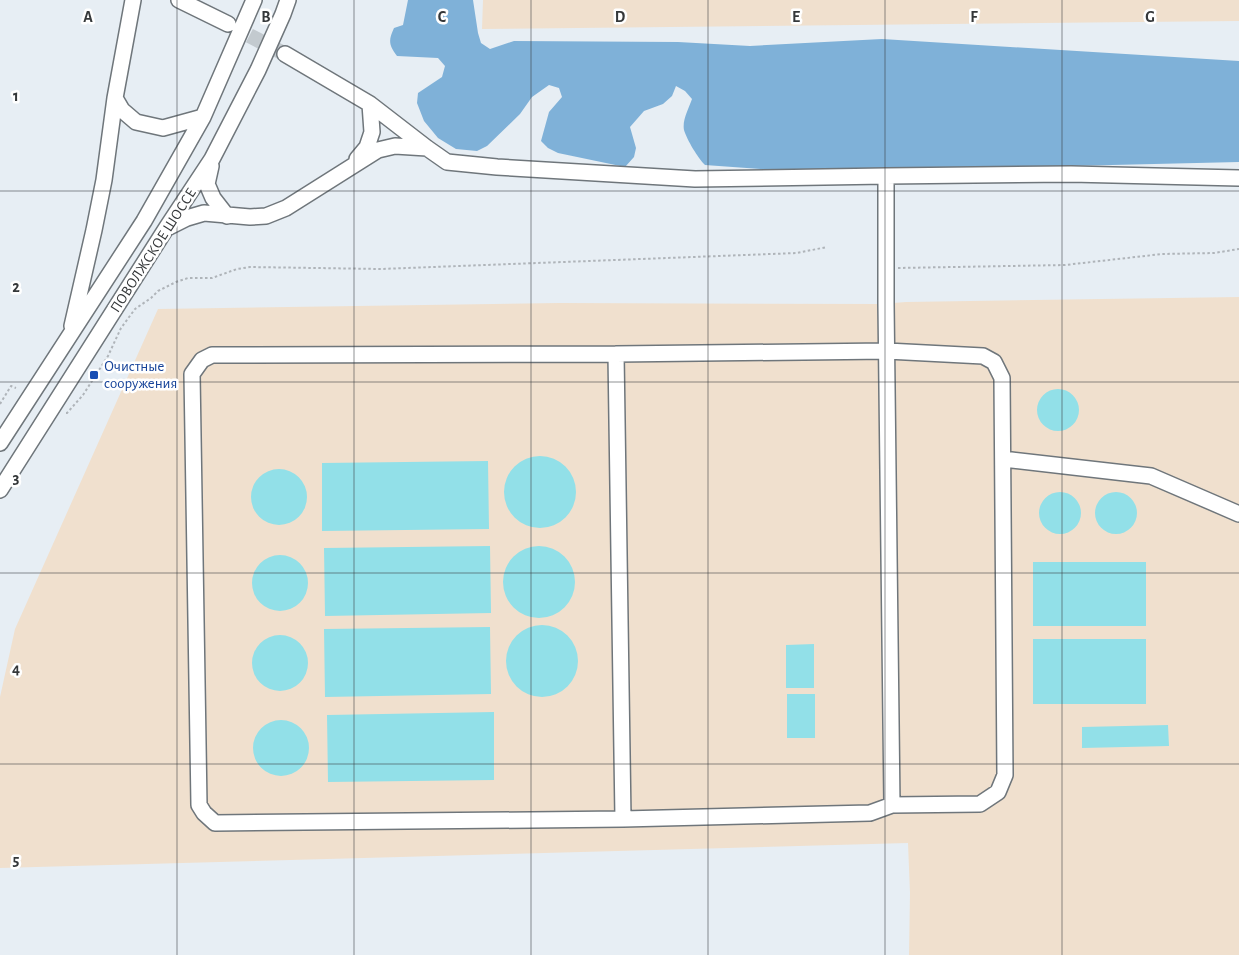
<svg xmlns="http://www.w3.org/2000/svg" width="1239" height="955" font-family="'Alegreya Sans',sans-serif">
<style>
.industrial{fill:#f0e0ce}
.forest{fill:#7fb1d8}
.water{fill:#92e0e8}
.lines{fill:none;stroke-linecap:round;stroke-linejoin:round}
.minor-tunnel{stroke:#c3cacf;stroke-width:15;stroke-dasharray:15 8;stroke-linecap:butt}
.minor-casing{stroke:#6f767b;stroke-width:18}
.path{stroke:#afb4b9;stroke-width:2;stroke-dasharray:2.5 2.5;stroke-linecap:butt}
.minor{stroke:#fff;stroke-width:15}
.grid{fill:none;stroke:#35383a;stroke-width:1;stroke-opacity:0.55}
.transit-dot{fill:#1a4fb4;stroke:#fff;stroke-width:2}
.labels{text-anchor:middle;stroke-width:5;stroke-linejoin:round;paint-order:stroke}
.street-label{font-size:15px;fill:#35383a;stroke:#fff}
.transit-label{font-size:15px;fill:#164399;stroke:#fff;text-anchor:start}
.grid-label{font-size:16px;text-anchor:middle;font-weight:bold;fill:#35383a;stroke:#fff;stroke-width:5;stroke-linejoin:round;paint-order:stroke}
</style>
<rect width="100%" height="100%" fill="#e7eef4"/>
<path class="industrial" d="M 483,0 L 1239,0 L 1239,21 L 482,29 Z
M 1239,297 L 1239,955 L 909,955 L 910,893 L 908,843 L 0,868 L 0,697 L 15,629 L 158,309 L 559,303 L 880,304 L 906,302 Z"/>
<path class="forest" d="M 408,0 L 473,0 L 478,33 L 481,43 L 490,49 L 514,41 L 678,42 L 750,46 L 882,39 L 1239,61 L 1239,162 L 855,171 L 786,171 L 705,165 C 698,158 687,140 684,130 C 682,120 689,108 692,99 L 685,91 L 676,86 L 672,96 L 663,104 L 644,111 L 630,127 L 636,148 L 634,157 L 625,167 L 558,153 L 548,148 L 541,141 L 549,112 L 562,97 L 559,88 L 549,85 L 532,97 L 520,114 L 487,146 L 477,151 L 456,149 L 438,138 L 424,121 L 417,103 L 418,93 L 442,77 L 445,66 L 438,58 L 397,56 C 389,45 388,41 394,28 L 403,25 Z"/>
<path class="water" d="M1037 410a21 21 0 1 1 42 0a21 21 0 1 1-42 0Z
M504 492a36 36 0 1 1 72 0a36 36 0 1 1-72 0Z
M 488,461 L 489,529 L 322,531 L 322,463 Z
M251 497a28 28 0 1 1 56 0a28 28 0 1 1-56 0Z
M1039 513a21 21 0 1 1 42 0a21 21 0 1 1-42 0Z
M1095 513a21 21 0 1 1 42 0a21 21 0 1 1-42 0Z
M503 582a36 36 0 1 1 72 0a36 36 0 1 1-72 0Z
M 490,546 L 491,613 L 325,616 L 324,548 Z
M252 583a28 28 0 1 1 56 0a28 28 0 1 1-56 0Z
M 1033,562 L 1146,562 L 1146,626 L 1033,626 Z
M506 661a36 36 0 1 1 72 0a36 36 0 1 1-72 0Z
M 490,627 L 491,694 L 325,697 L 324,629 Z
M252 663a28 28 0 1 1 56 0a28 28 0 1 1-56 0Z
M 1033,639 L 1146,639 L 1146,704 L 1033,704 Z
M 814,644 L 814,688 L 786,688 L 786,645 Z
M 787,694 L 815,694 L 815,738 L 787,738 Z
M 494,712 L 494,780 L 328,782 L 327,715 Z
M253 748a28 28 0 1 1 56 0a28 28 0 1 1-56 0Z
M 1168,725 L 1169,746 L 1082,748 L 1082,727 Z"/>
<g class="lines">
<path class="minor-tunnel" d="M 229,25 L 285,54"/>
<g class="minor-casing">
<path id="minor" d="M 179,0 L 228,24
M 285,54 L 370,104 L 427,148 L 447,162 L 497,167 L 695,179 L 886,176 L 1071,174 L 1239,178
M 115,98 L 122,110 L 136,122 L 163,128 L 203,117
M 357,159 L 367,147 L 372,132 L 370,104
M 211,166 L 207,184 L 213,198 L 227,216
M 886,176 L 886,304 L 892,805
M 169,227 L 187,218 L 204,213 L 250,217 L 266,216 L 286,208 L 378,150 L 395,146 L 427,148
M 72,326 L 94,230 L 104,180 L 115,98 L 133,0
M 887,351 L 983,356 L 994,362 L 1002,378 L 1005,775 L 998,792 L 980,804 L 892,805 L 870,813 L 623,819 L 616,354 Z
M 616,354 L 212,355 L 202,360 L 192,374 L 199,805 L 204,813 L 215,823 L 623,819
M 0,443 L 144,221 L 203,117 L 254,0
M 1003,459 L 1151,476 L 1239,514
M 0,490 L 167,227 L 212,159 L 258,70 L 283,14 L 288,0"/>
</g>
<path class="path" d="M 898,268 L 1065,265 L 1162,254 L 1214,253 L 1239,249
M 0,404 L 11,386 L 16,388
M 66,413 L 67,413 L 83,395 L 108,356 L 121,328 L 135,309 L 151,298 L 158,291 L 176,282 L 188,278 L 212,278 L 237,269 L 250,267 L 381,269 L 797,253 L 827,247"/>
<use href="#minor" class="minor"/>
</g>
<path class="grid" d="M 177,0 L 177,955M 354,0 L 354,955M 531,0 L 531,955M 708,0 L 708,955M 885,0 L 885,955M 1062,0 L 1062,955M 0,191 L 1239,191M 0,382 L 1239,382M 0,573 L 1239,573M 0,764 L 1239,764"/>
<rect class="transit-dot" x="89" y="370" width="10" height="10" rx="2.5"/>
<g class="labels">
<g class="street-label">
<text transform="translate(153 250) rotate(-57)" y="5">ПОВОЛЖСКОЕ ШОССЕ</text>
</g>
<g class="transit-label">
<text x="104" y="371">Очистные<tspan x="104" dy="17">сооружения</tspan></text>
</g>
</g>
<g class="grid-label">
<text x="88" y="22">A</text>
<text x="266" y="22">B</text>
<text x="442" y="22">C</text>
<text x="620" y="22">D</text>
<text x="796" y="22">E</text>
<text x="974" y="22">F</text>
<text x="1150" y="22">G</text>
<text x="16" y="101">1</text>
<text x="16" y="292">2</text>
<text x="16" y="483">3</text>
<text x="16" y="674">4</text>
<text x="16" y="865">5</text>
</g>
</svg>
